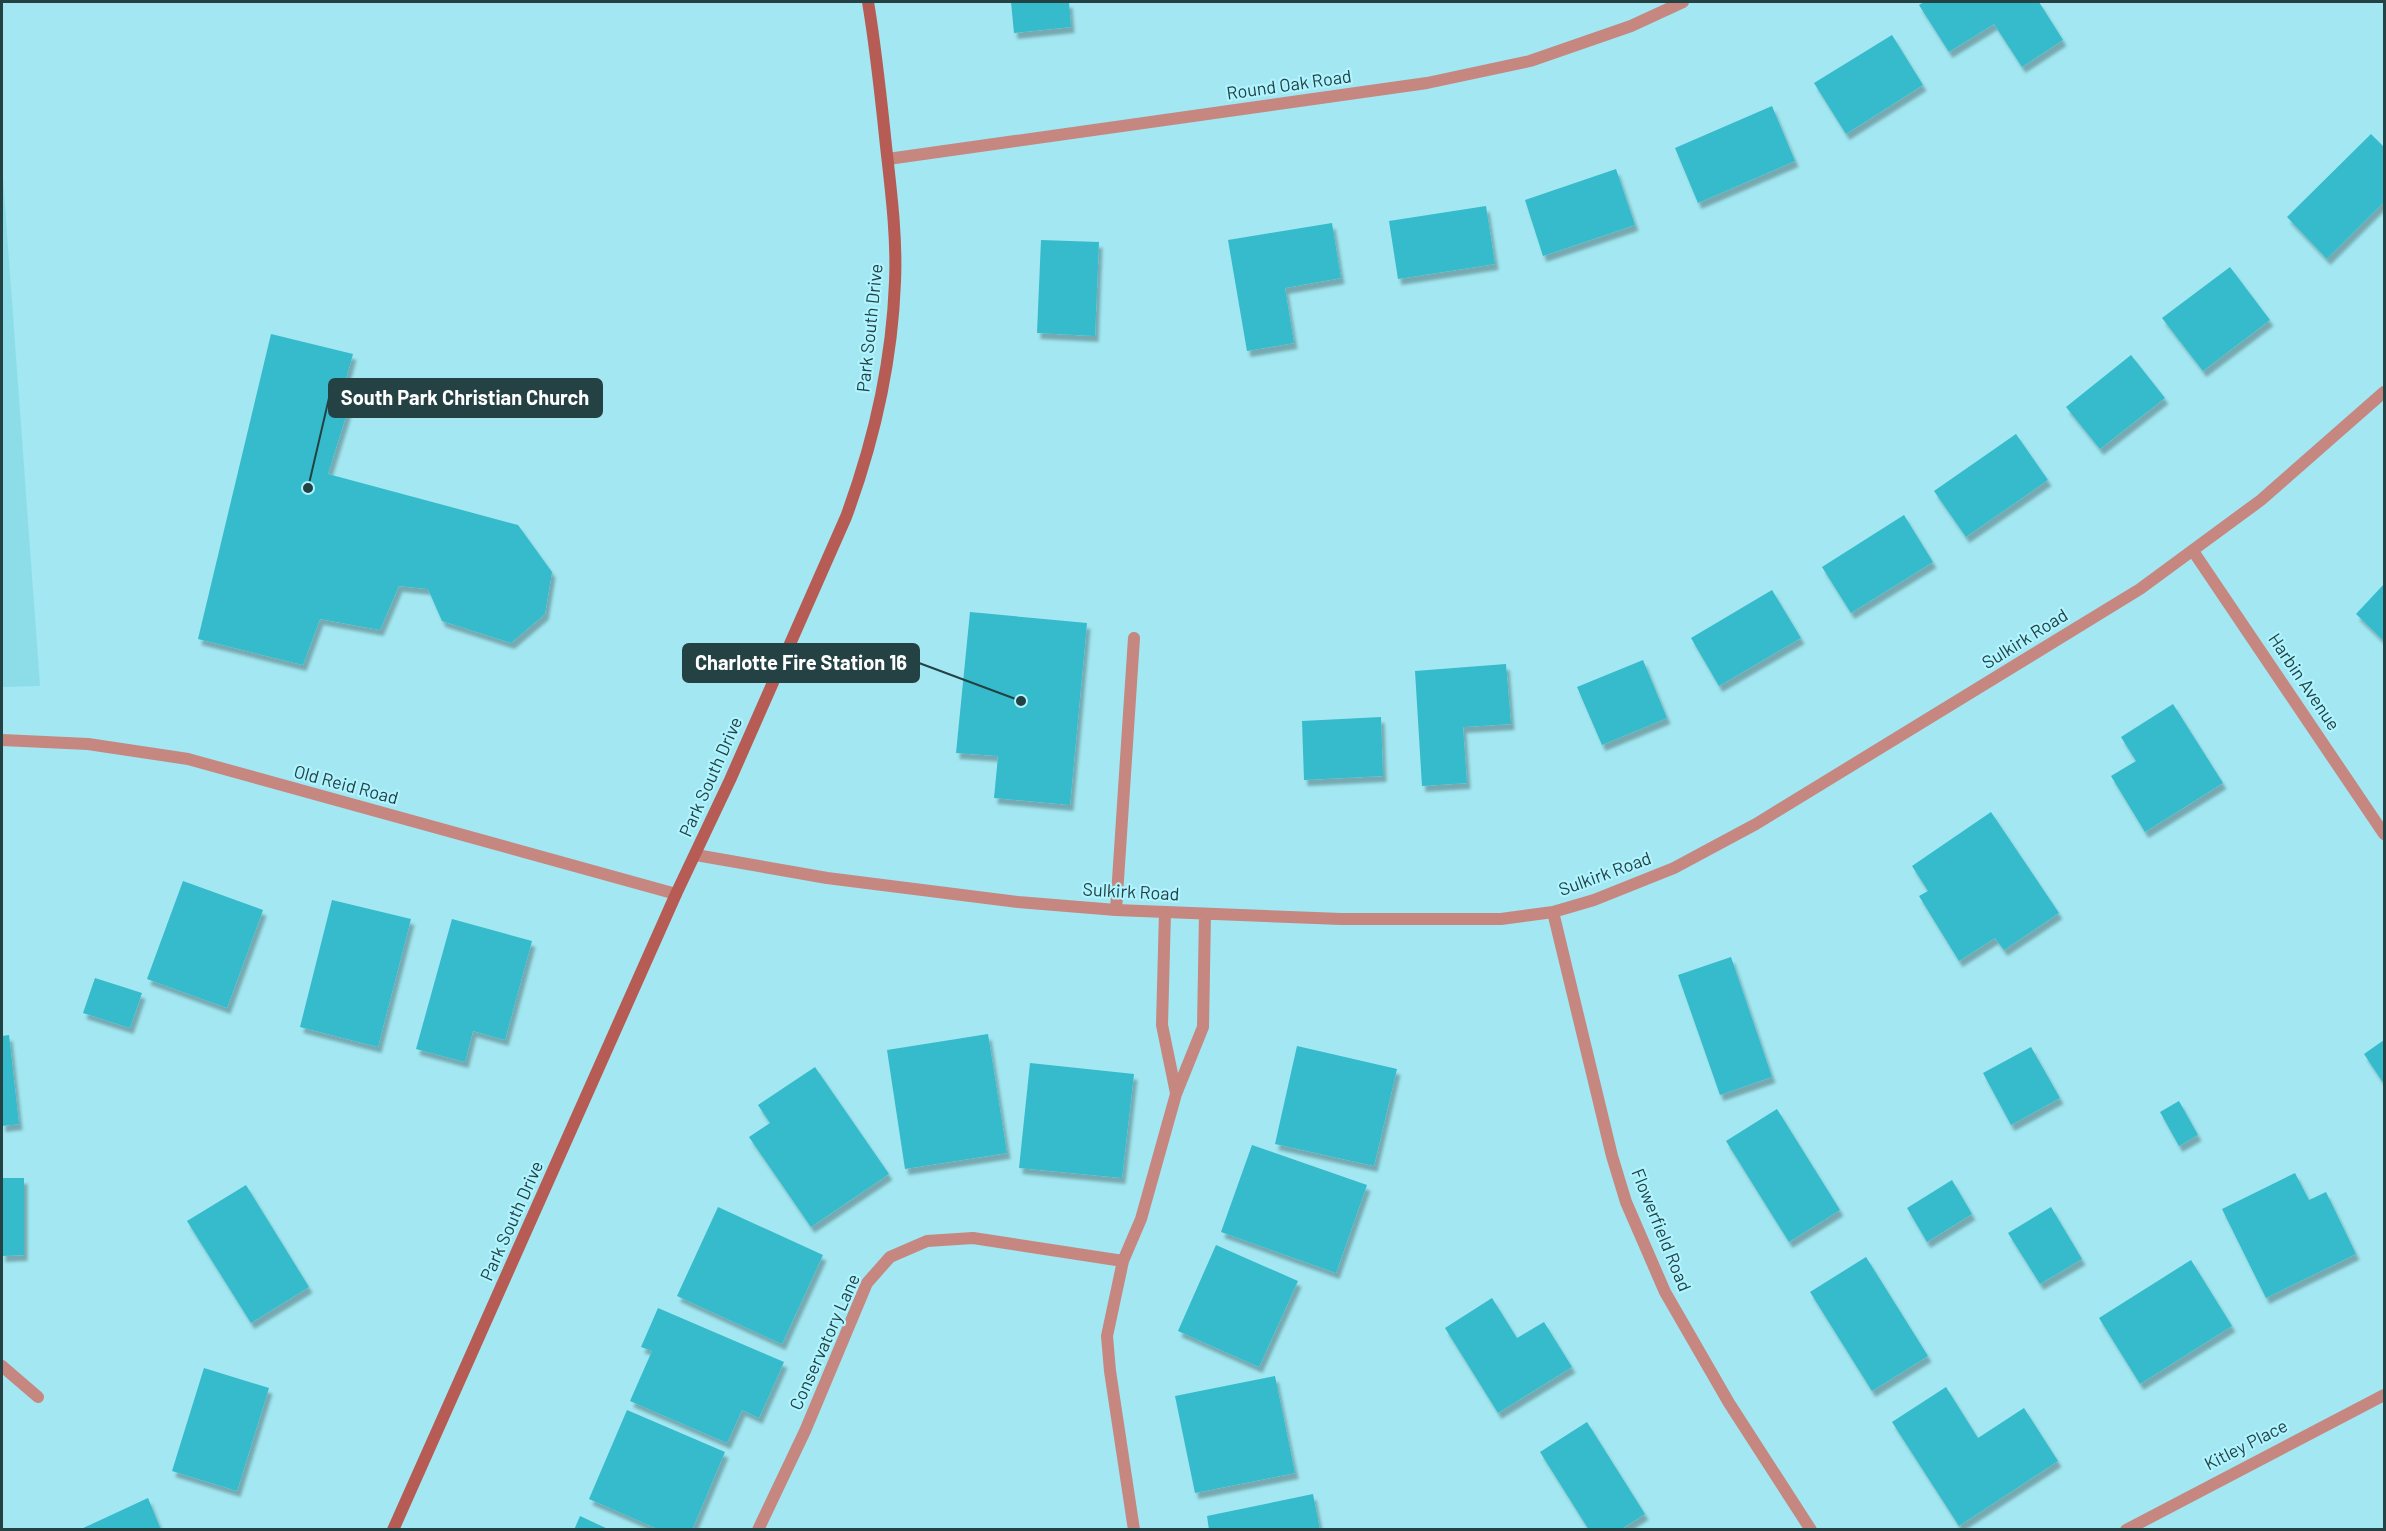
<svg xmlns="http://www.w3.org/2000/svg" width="2386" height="1531" font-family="Barlow,sans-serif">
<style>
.built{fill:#8ddde8}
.building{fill:#35bbcb;filter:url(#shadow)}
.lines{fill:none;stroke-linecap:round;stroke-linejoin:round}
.lane{stroke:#c58780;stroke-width:12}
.street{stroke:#c58780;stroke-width:12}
.secondary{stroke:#b65c54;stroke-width:12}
.labels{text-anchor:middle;stroke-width:4.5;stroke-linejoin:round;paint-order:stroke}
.street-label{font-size:18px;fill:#244144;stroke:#aff4fe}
.leader{fill:none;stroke:#244144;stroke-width:2}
.callout-dot{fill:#244144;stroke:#aff4fe;stroke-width:2}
.callout{fill:#244144;stroke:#244144;stroke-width:2}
.callout-label{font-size:20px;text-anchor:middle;font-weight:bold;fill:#fff}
</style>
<defs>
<filter id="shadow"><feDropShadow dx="3.5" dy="6" stdDeviation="1.5" flood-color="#0004"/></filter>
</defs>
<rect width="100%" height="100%" fill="#a2e7f1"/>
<path class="built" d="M 2,162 L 3,178 L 40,686 L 2,687 Z"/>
<path class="building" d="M 1011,2 L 1069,2 L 1071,27 L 1014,33 Z
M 1924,2 L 2039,2 L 2063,40 L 2022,67 L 1994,24 L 1949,52 L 1919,5 Z
M 1892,35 L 1923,85 L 1846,134 L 1814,83 Z
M 1772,106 L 1795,161 L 1698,203 L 1675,148 Z
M 2371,134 L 2384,147 L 2384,202 L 2327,259 L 2287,217 Z
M 1616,169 L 1635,225 L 1543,256 L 1525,200 Z
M 1486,206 L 1495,264 L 1398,279 L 1389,221 Z
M 1332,223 L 1341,278 L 1285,288 L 1294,343 L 1247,351 L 1228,240 Z
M 1041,240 L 1099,242 L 1095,336 L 1037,333 Z
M 2230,267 L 2270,320 L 2203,371 L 2162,318 Z
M 271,334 L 353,354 L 344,386 L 355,387 L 328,474 L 518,525 L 552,572 L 545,614 L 511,643 L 442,621 L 428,589 L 399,586 L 380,630 L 320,619 L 303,665 L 198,639 Z
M 2131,355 L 2165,398 L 2100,449 L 2066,407 Z
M 2016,434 L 2048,480 L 1966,537 L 1934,491 Z
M 1904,515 L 1933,562 L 1851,613 L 1822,567 Z
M 2384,584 L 2384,641 L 2356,614 Z
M 1772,590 L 1801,638 L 1719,686 L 1691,638 Z
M 970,612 L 1087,623 L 1070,805 L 994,798 L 998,756 L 956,753 Z
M 1643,660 L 1667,718 L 1602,745 L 1577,687 Z
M 1506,664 L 1511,724 L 1463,727 L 1467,783 L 1422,786 L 1415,671 Z
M 2173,704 L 2223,783 L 2145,832 L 2111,776 L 2136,761 L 2121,737 Z
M 1381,717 L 1383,776 L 1304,780 L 1302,721 Z
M 1991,812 L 2059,913 L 2004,950 L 1995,938 L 1959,961 L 1919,896 L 1928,891 L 1912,866 Z
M 183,881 L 263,910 L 227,1008 L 147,979 Z
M 332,900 L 411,919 L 378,1047 L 300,1027 Z
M 452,919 L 532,941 L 505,1040 L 473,1031 L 465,1062 L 416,1049 Z
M 1731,957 L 1772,1077 L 1720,1095 L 1678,975 Z
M 95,978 L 142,993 L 130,1028 L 83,1013 Z
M 988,1034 L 1007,1153 L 905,1169 L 887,1050 Z
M 9,1035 L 19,1124 L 2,1126 L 2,1036 Z
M 2384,1040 L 2384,1084 L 2364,1054 Z
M 1297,1046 L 1397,1069 L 1374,1166 L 1275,1144 Z
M 2031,1047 L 2060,1098 L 2011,1125 L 1983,1073 Z
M 1030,1063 L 1134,1074 L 1122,1178 L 1019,1168 Z
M 815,1067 L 889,1174 L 811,1227 L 749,1137 L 770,1123 L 758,1105 Z
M 2179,1101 L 2198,1135 L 2179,1146 L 2160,1112 Z
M 1777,1109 L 1840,1210 L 1789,1242 L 1726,1141 Z
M 1252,1145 L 1367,1185 L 1336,1273 L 1221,1232 Z
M 2295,1173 L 2309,1200 L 2326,1192 L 2356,1254 L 2266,1298 L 2222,1209 Z
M 2,1178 L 24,1178 L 24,1255 L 2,1256 Z
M 1952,1180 L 1972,1214 L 1927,1242 L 1907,1208 Z
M 246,1185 L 309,1287 L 251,1323 L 187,1221 Z
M 718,1207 L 823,1255 L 782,1344 L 677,1296 Z
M 2051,1207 L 2082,1259 L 2040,1284 L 2008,1233 Z
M 1216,1245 L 1298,1281 L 1259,1367 L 1178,1331 Z
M 1866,1257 L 1928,1356 L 1872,1391 L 1810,1292 Z
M 2191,1260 L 2232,1326 L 2140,1384 L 2099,1318 Z
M 1492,1298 L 1517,1338 L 1544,1322 L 1572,1367 L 1498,1413 L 1445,1328 Z
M 658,1308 L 784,1362 L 759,1418 L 742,1410 L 727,1443 L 630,1401 L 652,1351 L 641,1347 Z
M 204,1368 L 269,1388 L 237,1491 L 172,1471 Z
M 1275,1376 L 1295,1473 L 1195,1493 L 1175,1396 Z
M 1946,1387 L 1978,1438 L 2024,1408 L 2058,1461 L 1959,1526 L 1892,1422 Z
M 627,1410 L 725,1452 L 692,1530 L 660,1530 L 589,1499 Z
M 1587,1422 L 1645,1514 L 1620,1530 L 1589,1530 L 1540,1452 Z
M 1313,1494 L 1320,1530 L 1209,1530 L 1207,1516 Z
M 148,1498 L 161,1530 L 79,1530 Z
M 580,1516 L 610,1530 L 574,1530 Z"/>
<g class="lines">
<path class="lane" d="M 1116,910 L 1134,638"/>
<path class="street" d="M 888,159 L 1427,83 L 1530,61 L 1631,26 L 1683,2
M 2193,551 L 2384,834
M 2,740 L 88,744 L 188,759 L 676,894
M 696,855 L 827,878 L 1018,902 L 1116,910 L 1341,919 L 1501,919 L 1553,912 L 1594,900 L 1674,868 L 1756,824 L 2140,589 L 2261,500 L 2384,392
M 1165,912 L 1162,1025 L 1176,1093
M 1553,912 L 1612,1156 L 1626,1202 L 1665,1292 L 1729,1403 L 1811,1530
M 2,1366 L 38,1397
M 758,1530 L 805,1431 L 867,1283 L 890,1257 L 927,1241 L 973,1238 L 1123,1261
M 1134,1530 L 1110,1371 L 1107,1336 L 1123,1261 L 1141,1219 L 1176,1094 L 1203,1027 L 1205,914
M 2126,1530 L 2384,1395"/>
<path class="secondary" d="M 393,1530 L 676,894 L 730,780 L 846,517 C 874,441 892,363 895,282 C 897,237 891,191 886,146 C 881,98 876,49 868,2"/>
</g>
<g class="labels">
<g class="street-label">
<text transform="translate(1289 85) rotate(-8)" y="6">Round Oak Road</text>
<text transform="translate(870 328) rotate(-84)" y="6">Park South Drive</text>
<text transform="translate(2025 639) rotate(-32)" y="6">Sulkirk Road</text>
<text transform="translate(2304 682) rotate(56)" y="6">Harbin Avenue</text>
<text transform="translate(711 777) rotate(-66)" y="6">Park South Drive</text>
<text transform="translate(346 785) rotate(15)" y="6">Old Reid Road</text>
<text transform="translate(1605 874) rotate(-20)" y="6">Sulkirk Road</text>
<text transform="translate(1131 892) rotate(3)" y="6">Sulkirk Road</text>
<text transform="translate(512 1221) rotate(-66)" y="6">Park South Drive</text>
<text transform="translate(1661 1230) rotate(68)" y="6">Flowerfield Road</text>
<text transform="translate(825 1342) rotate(-66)" y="6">Conservatory Lane</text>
<text transform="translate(2246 1445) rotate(-27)" y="6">Kitley Place</text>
</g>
</g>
<path class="leader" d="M308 488L329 398M1021 701L919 663"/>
<g class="callout-dot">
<circle cx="308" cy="488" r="6"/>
<circle cx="1021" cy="701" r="6"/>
</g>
<g class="callout">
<rect x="329" y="379" width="273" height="38" rx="6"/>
<rect x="683" y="644" width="236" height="38" rx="6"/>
</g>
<g class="callout-label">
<text x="465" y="405">South Park Christian Church</text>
<text x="801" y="670">Charlotte Fire Station 16</text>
</g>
<rect width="2386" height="1531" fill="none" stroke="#244144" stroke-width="6"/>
</svg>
